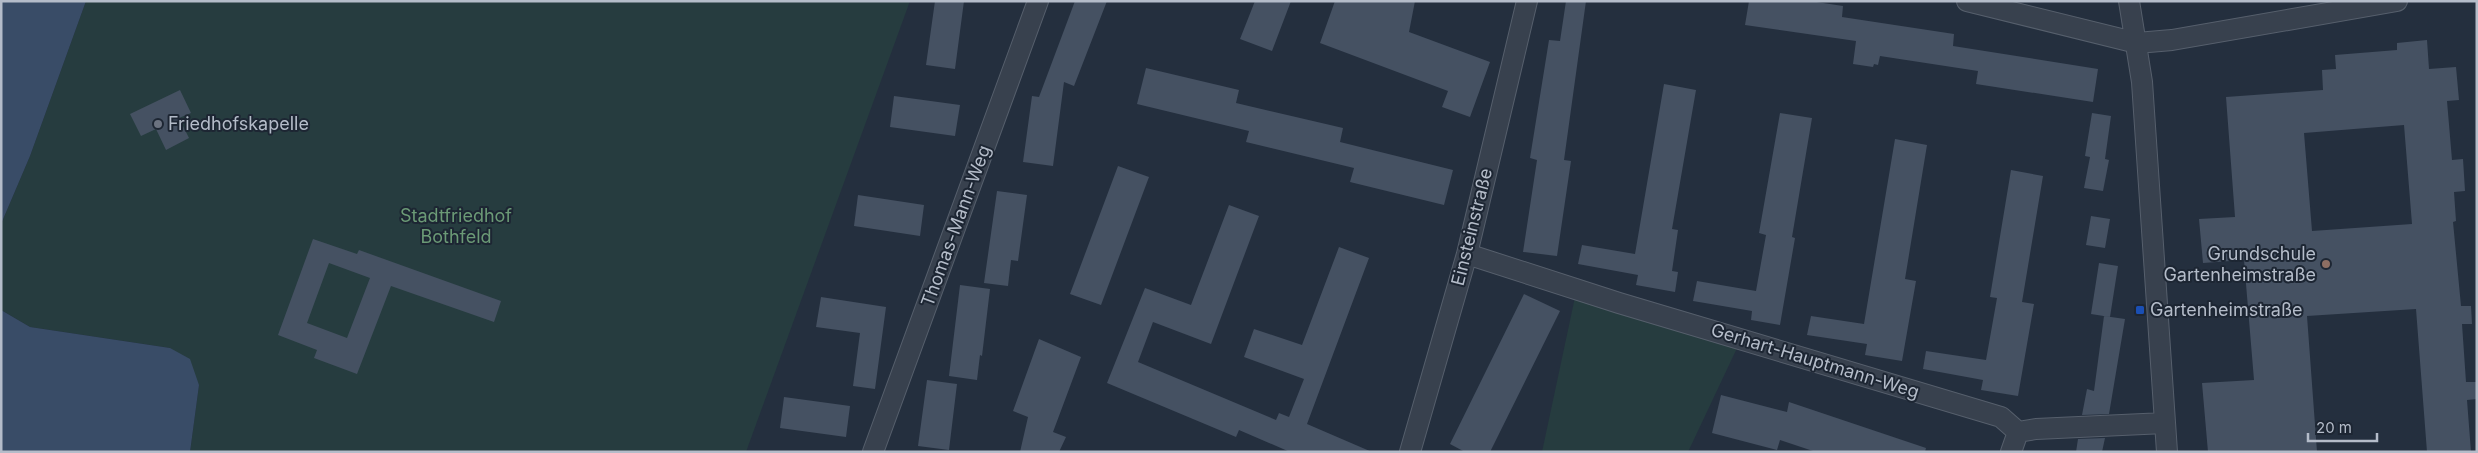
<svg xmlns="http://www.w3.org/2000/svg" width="2478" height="453" font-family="Inter,sans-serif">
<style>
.green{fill:#263c3f}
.water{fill:#394c67}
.building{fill:#455162;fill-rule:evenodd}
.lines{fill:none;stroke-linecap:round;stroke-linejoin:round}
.street-casing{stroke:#565f6c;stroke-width:22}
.street{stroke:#38414e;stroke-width:20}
.worship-dot{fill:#6b7280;stroke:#1d2633;stroke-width:2}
.education-dot{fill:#8d6e63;stroke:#1d2633;stroke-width:2}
.transit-dot{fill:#1a4fb4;stroke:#1d2633;stroke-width:2}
.labels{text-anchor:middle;stroke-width:4;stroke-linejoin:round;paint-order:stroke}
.poi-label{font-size:18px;fill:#b4bcc9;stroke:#1d2633;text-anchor:start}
.park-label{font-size:18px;fill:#6b9a76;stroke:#1d2633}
.street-label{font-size:18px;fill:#b4bcc9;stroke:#1d2633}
</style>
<rect width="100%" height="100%" fill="#242f3e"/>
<path class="green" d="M 86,1 L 910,1 L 746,452 L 190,452 L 199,385 L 170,348 L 30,327 L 1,310 L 1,224 L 30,156 Z
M 1575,297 L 1738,346 L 1688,452 L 1542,452 Z"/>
<path class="water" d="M 1,1 L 86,1 L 30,156 L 1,224 Z
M 1,310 L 30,327 L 170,348 L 190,359 L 199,385 L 190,452 L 1,452 Z"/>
<path class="building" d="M 935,1 L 964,1 L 955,69 L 926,65 Z
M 1075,1 L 1107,1 L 1074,86 L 1064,82 L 1053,166 L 1023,162 L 1032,96 L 1039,97 Z
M 1255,1 L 1291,1 L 1272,51 L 1240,39 Z
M 1335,1 L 1415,1 L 1409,32 L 1490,62 L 1470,117 L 1442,107 L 1448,91 L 1320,43 Z
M 1566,1 L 1586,1 L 1564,160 L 1571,161 L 1557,256 L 1523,252 L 1537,160 L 1530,158 L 1549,40 L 1560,41 Z
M 1749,1 L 1810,1 L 1843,6 L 1842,17 L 1954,34 L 1953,46 L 2098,69 L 2093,102 L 1976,84 L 1978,71 L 1880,56 L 1878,65 L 1874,64 L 1873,67 L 1853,64 L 1856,41 L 1745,25 Z
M 2427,40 L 2429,69 L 2456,67 L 2459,100 L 2447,101 L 2452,160 L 2463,159 L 2465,191 L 2454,192 L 2456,221 L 2453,222 L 2461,306 L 2471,306 L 2472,324 L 2462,324 L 2466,382 L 2476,382 L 2477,399 L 2467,400 L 2471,452 L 2427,452 L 2416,309 L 2307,316 L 2317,452 L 2208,452 L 2202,383 L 2254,380 L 2244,260 L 2203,263 L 2199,219 L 2235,217 L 2226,97 L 2323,90 L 2322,70 L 2336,69 L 2335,55 L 2397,50 L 2397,43 ZM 2404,125 L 2412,224 L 2312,231 L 2304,133 Z
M 1146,68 L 1239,90 L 1236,103 L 1343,128 L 1340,142 L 1453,170 L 1444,205 L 1350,182 L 1354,168 L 1246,142 L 1249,131 L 1137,104 Z
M 1664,84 L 1696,90 L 1672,229 L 1678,230 L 1672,271 L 1678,272 L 1675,292 L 1636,285 L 1638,275 L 1578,264 L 1582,245 L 1635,254 Z
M 180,90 L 191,113 L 179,118 L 189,138 L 166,150 L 156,129 L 141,136 L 130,114 Z
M 894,96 L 960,105 L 955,136 L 890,127 Z
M 1780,113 L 1812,118 L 1792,237 L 1795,238 L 1780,325 L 1751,320 L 1752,311 L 1693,301 L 1697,281 L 1756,291 L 1766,235 L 1759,233 Z
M 2092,113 L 2111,116 L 2105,159 L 2109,160 L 2103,191 L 2084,188 L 2090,157 L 2085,156 Z
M 1895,139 L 1927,145 L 1905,279 L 1916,281 L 1902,361 L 1865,355 L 1867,344 L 1807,335 L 1811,316 L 1864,324 Z
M 1118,166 L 1149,177 L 1101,305 L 1070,294 Z
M 2011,170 L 2043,176 L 2022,302 L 2034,304 L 2018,396 L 1981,390 L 1983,380 L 1923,369 L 1926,351 L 1986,360 L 1997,298 L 1990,297 Z
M 997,191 L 1027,195 L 1018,261 L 1011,260 L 1008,286 L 984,283 Z
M 858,195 L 924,205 L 920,236 L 854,226 Z
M 1229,205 L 1259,216 L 1211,344 L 1153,322 L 1138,362 L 1276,420 L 1279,413 L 1289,417 L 1304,379 L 1244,357 L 1254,329 L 1302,345 L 1339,247 L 1369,258 L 1307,424 L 1372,452 L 1290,452 L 1239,430 L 1236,437 L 1107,383 L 1145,288 L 1191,305 Z
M 2091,216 L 2110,219 L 2105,248 L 2086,245 Z
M 313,239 L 357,254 L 359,250 L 501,301 L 494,322 L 391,286 L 357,374 L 314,358 L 317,350 L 278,335 ZM 329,263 L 370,278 L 347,338 L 307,323 Z
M 2099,263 L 2118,266 L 2110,317 L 2091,314 Z
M 960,285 L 990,289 L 982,356 L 980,355 L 977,380 L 949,376 Z
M 1524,294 L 1560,311 L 1490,452 L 1465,452 L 1450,444 Z
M 821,297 L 886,307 L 875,389 L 853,386 L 860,333 L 816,327 Z
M 2104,316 L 2125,319 L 2109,414 L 2082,415 L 2087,389 L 2094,391 Z
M 1039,339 L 1081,357 L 1053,432 L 1066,437 L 1059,452 L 1020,452 L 1028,417 L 1013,411 Z
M 927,380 L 957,384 L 949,450 L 918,446 Z
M 1721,395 L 1787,412 L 1789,402 L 1926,448 L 1925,452 L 1816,452 L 1780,440 L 1777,450 L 1712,433 Z
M 784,397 L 850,406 L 846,437 L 780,428 Z
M 2105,438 L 2102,452 L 2076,452 L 2078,439 Z"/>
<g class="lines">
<g class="street-casing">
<path id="street" d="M 1967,1 L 2137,43 L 2172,40 L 2397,1
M 2129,1 L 2142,82 L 2167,452
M 1467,254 L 1619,303 L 2001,417 L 2018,432
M 2018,432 L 2036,429 L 2165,423
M 873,452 L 1038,1
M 1410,452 L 1467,254 L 1527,1
M 2011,452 L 2018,432"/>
</g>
<use href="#street" class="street"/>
</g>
<circle class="worship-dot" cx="158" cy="124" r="5"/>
<circle class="education-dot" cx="2326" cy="264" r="5"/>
<rect class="transit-dot" x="2135" y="305" width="10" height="10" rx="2.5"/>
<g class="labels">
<g class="poi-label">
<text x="168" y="130">Friedhofskapelle</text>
<text x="2316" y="260" text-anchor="end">Grundschule<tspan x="2316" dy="21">Gartenheimstraße</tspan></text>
<text x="2150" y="316">Gartenheimstraße</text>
</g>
<g class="park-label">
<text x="456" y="222">Stadtfriedhof<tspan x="456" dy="21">Bothfeld</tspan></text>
</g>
<g class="street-label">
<text transform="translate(956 226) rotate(-70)" y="6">Thomas-Mann-Weg</text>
<text transform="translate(1472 227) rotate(-76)" y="6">Einsteinstraße</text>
<text transform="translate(1815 361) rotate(17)" y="6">Gerhart-Hauptmann-Weg</text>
</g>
</g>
<rect width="2478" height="453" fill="none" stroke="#b4bcc9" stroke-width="5"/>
<path d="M2308 433v8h69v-8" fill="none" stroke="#b4bcc9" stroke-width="2.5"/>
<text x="2316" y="433" font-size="15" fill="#b4bcc9" stroke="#1d2633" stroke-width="4" paint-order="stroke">20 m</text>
</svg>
